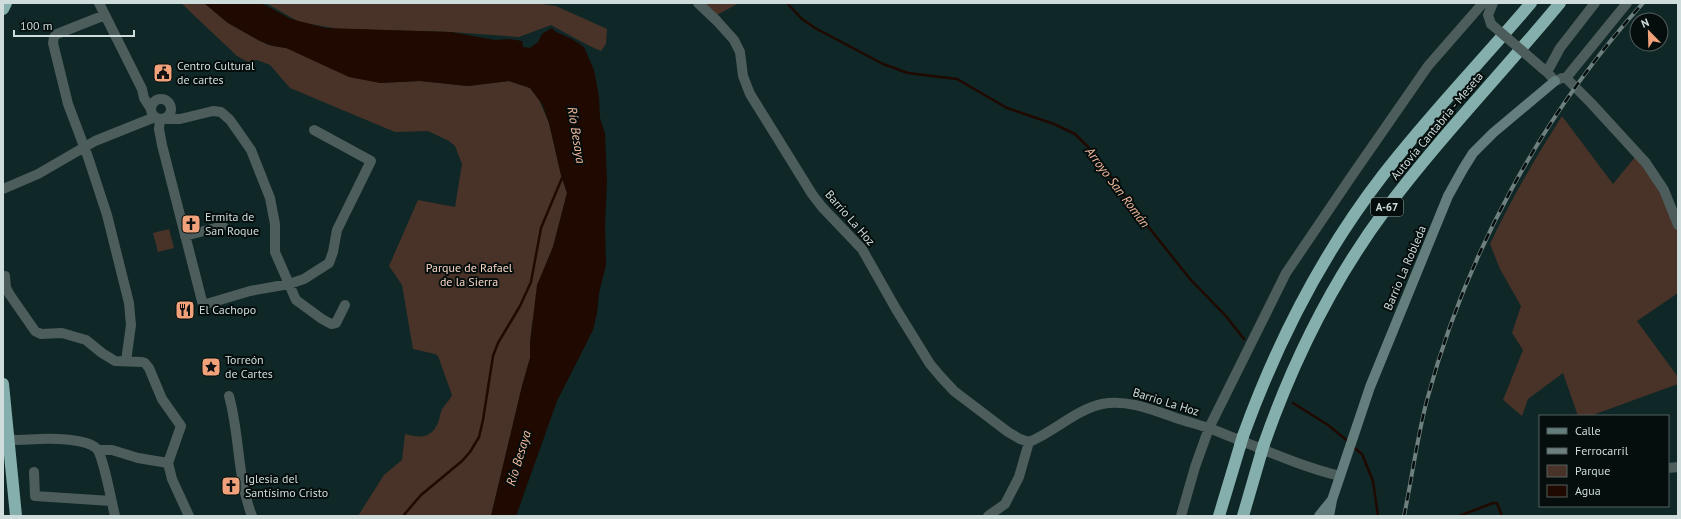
<svg xmlns="http://www.w3.org/2000/svg" width="1681" height="519" font-family="'PT Sans',sans-serif">
<style>
.green{fill:#493328}
.water{fill:#200901}
.lines{fill:none;stroke-linecap:round;stroke-linejoin:round}
.stream{stroke:#200901;stroke-width:2.5}
.street{stroke:#4c5d5c;stroke-width:10}
.secondary{stroke:#637e7d;stroke-width:10}
.highway{stroke:#84afad;stroke-width:12}
.rail-casing{stroke:#6d807f;stroke-width:4}
.rail{stroke:#050e0d;stroke-width:2.5;stroke-dasharray:8;stroke-linecap:butt}
.street-bridge{stroke:#4c5d5c;stroke-width:10}
.highway-bridge{stroke:#84afad;stroke-width:12}
.labels{text-anchor:middle;stroke-width:4;stroke-linejoin:round;paint-order:stroke}
.shield{fill:#050e0d;stroke:#929e9d;stroke-width:1}
.shield-label{font-size:11px;font-weight:bold;fill:#cedcdb}
.poi-label{font-size:12px;fill:#cedcdb;stroke:#050e0d;text-anchor:start}
.street-label{font-size:12px;fill:#cedcdb;stroke:#050e0d}
.park-label{font-size:12px;fill:#f7d4c3;stroke:#050e0d}
.water-label{font-size:13px;font-style:italic;fill:#f3ba9e;stroke:#050e0d}
</style>
<rect width="100%" height="100%" fill="#0f2726"/>
<path class="green" d="M 181,3 L 204,3 L 228,23 L 260,41 L 268,45 L 286,48 L 380,83 L 420,81 L 468,86 L 509,81 L 530,88 L 539,100 L 549,123 L 561,175 L 567,193 L 553,247 L 546,264 L 532,324 L 530,343 L 530,358 L 522,386 L 491,516 L 358,516 L 384,475 L 402,460 L 405,434 C 419,438 431,439 438,423 C 440,418 440,412 443,408 C 446,403 450,400 452,395 L 438,356 L 435,354 L 413,349 L 402,285 L 389,266 L 418,200 L 455,207 L 462,164 L 455,146 L 449,141 L 428,131 L 395,132 L 290,88 L 270,65 L 257,60 L 248,62 L 237,56 Z
M 266,3 L 535,3 L 556,6 L 607,29 L 606,44 L 601,51 C 584,44 568,34 551,25 L 519,37 L 451,32 L 339,29 L 299,22 Z
M 702,3 L 739,3 L 715,16 Z
M 1562,116 L 1613,184 L 1635,157 L 1664,190 L 1678,222 L 1678,293 L 1637,321 L 1678,377 L 1678,384 L 1590,416 L 1578,416 L 1563,373 L 1528,399 L 1522,416 L 1503,400 L 1523,350 L 1512,333 L 1521,306 L 1500,269 L 1490,244 C 1511,199 1536,157 1562,116 Z
M 169,229 L 174,248 L 158,252 L 153,233 Z"/>
<path class="water" d="M 204,3 L 261,3 L 291,19 L 326,28 L 451,32 L 495,40 L 510,39 L 522,41 L 523,47 L 530,48 L 538,42 L 542,34 L 552,28 L 556,32 L 572,39 L 584,47 L 594,70 L 599,97 L 600,118 L 605,133 L 607,182 L 605,226 L 606,265 L 599,293 L 597,313 L 593,330 L 557,401 L 516,516 L 491,516 L 522,386 L 530,358 L 530,343 L 537,285 L 553,247 L 567,193 L 561,175 L 549,123 L 542,104 L 530,88 L 509,81 L 468,86 L 420,81 L 380,83 L 349,77 L 286,48 L 273,46 L 260,41 L 228,23 Z"/>
<g class="lines">
<path class="stream" d="M 787,3 L 802,19 L 815,28 L 883,64 L 908,73 L 957,79 L 1007,108 L 1054,124 L 1075,134 L 1092,151 L 1131,205 L 1190,279 L 1225,315 L 1244,339
M 1293,403 L 1328,425 L 1349,442
M 1352,446 L 1362,454 L 1373,481 L 1378,516
M 403,516 L 421,495 L 462,461 L 470,452 L 479,437 L 483,420 L 493,356 L 498,343 L 520,306 L 531,282 L 541,228 L 562,178 L 564,177
M 1459,516 L 1493,503 L 1497,503 L 1502,516"/>
<path class="street" d="M 99,3 L 142,89 L 144,98 L 151,109
M 698,3 L 717,21 L 734,40 L 740,52 L 743,76 L 750,94 L 812,194 L 822,207 L 862,249 L 896,309 L 930,364 L 941,377 L 954,391 L 1008,432 L 1020,439 L 1029,442 C 1054,432 1075,410 1102,404 C 1127,399 1153,410 1176,418 C 1188,422 1200,425 1211,429 C 1254,445 1295,465 1340,476
M 105,15 L 57,34 L 54,37 L 53,43 L 68,104 L 88,157 L 107,215 L 129,303 L 131,325 L 126,361
M 1491,24 L 1488,15 L 1493,3
M 1542,68 L 1547,72 L 1555,81 L 1562,78 L 1566,78 L 1627,3
M 1547,72 L 1560,48 L 1595,3
M 1566,78 L 1591,103 L 1646,163 L 1664,190 L 1678,225
M151 109a10 10 0 1 1 20 0a10 10 0 1 1-20 0Z
M 160,119 L 159,129 L 162,145 L 203,305 L 250,291 L 289,284 L 304,279 L 329,263 L 333,252 L 337,230 L 371,161 L 314,130
M 164,119 L 180,119 L 213,111 L 221,112 L 230,120 L 251,150 L 270,198 L 275,224 L 275,252 L 296,300 L 322,319 L 331,324 L 336,323 L 345,305
M 3,189 L 38,174 L 95,141 L 155,117
M 185,236 L 223,226
M 3,276 L 5,276 L 6,288 L 10,295 L 35,331 L 41,334 L 62,333 L 86,340 L 102,353 L 115,361 L 142,362 L 145,363 L 149,368 L 162,399 L 181,426 L 168,463 L 172,479 L 189,516
M 229,396 C 240,435 237,478 252,516
M 3,438 C 14,442 28,439 39,439 C 53,438 86,439 96,448 C 103,454 112,504 115,516
M 98,450 L 112,450 L 138,458 L 168,463
M 1668,468 L 1678,467
M 34,472 L 35,496 L 111,501
M 988,516 L 1005,504 L 1019,477 L 1029,442
M 1181,516 L 1195,467 L 1209,428 L 1286,273 L 1351,177 L 1428,66 L 1483,3"/>
<path class="secondary" d="M 1319,516 L 1331,501
M 1329,516 L 1332,500 L 1370,387 L 1448,196 L 1463,169 L 1473,153 L 1493,133 L 1555,81"/>
<path class="highway" d="M 3,9 L 6,3
M 3,384 L 16,516
M 1243,436 C 1277,342 1322,254 1383,175 C 1429,115 1482,61 1531,3
M 1264,444 C 1293,361 1334,279 1386,209 C 1440,137 1503,72 1560,3
M 1219,516 L 1240,446
M 1243,516 L 1261,454"/>
<g class="rail-casing">
<path id="rail" d="M 1404,516 C 1412,478 1417,438 1427,400 C 1466,254 1542,115 1643,3"/>
</g>
<use href="#rail" class="rail"/>
<path class="street-bridge" d="M 1491,24 L 1542,68"/>
<path class="highway-bridge" d="M 1240,446 L 1243,436
M 1261,454 L 1264,444"/>
</g>
<defs>
<g id="civic-square" transform="scale(1)"><rect x="-9" y="-9" width="18" height="18" rx="4" fill="#f1a27b" stroke="#050e0d"/><path d="M-.6-6.5H3V-4.5H.6V-3L4-1V1h2V6H-6V1h2V-1L-.6-3ZM-1.2 2.5V6h2.4V2.5Z" fill="#111"/></g>
<g id="church-square" transform="scale(1)"><rect x="-9" y="-9" width="18" height="18" rx="4" fill="#f1a27b" stroke="#050e0d"/><path d="M-1.2-6h2.4v3.5h3.3v2.4h-3.3V6h-2.4V-.1h-3.3v-2.4h3.3Z" fill="#111"/></g>
<g id="restaurant-square" transform="scale(1)"><rect x="-9" y="-9" width="18" height="18" rx="4" fill="#f1a27b" stroke="#050e0d"/><path d="M-5-6h1v4h1v-4h1v4h1v-4h1v5L-1.5 .5V6h-2V.5L-5-1ZM5-6V6H3V1.5H1.5Q1.5-4 5-6Z" fill="#111"/></g>
<g id="sight-square" transform="scale(1)"><rect x="-9" y="-9" width="18" height="18" rx="4" fill="#f1a27b" stroke="#050e0d"/><path d="M0-6L1.8-2.2L6-1.7L2.9 1.2L3.7 5.4L0 3.3L-3.7 5.4L-2.9 1.2L-6-1.7L-1.8-2.2Z" fill="#111"/></g>
</defs>
<g fill-rule="evenodd">
<use href="#civic-square" x="163" y="73"/>
<use href="#church-square" x="191" y="224"/>
<use href="#restaurant-square" x="185" y="310"/>
<use href="#sight-square" x="211" y="367"/>
<use href="#church-square" x="231" y="486"/>
</g>
<g class="labels">
<rect class="shield" x="1371" y="198" width="32" height="18" rx="3"/>
<g class="shield-label">
<text x="1387" y="211">A-67</text>
</g>
<g class="poi-label">
<text x="177" y="70">Centro Cultural<tspan x="177" dy="14">de cartes</tspan></text>
<text x="205" y="221">Ermita de<tspan x="205" dy="14">San Roque</tspan></text>
<text x="199" y="314">El Cachopo</text>
<text x="225" y="364">Torreón<tspan x="225" dy="14">de Cartes</tspan></text>
<text x="245" y="483">Iglesia del<tspan x="245" dy="14">Santísimo Cristo</tspan></text>
</g>
<g class="street-label">
<text transform="translate(1437 126) rotate(-50)" y="4">Autovía Cantabria - Meseta</text>
<text transform="translate(850 218) rotate(49)" y="4">Barrio La Hoz</text>
<text transform="translate(1405 268) rotate(-67)" y="4">Barrio La Robleda</text>
<text transform="translate(1166 402) rotate(17)" y="4">Barrio La Hoz</text>
</g>
<g class="park-label">
<text x="469" y="272">Parque de Rafael<tspan x="469" dy="14">de la Sierra</tspan></text>
</g>
<g class="water-label">
<text transform="translate(577 135) rotate(81)" y="5">Río Besaya</text>
<text transform="translate(1118 187) rotate(53)" y="5">Arroyo San Román</text>
<text transform="translate(518 458) rotate(-73)" y="5">Río Besaya</text>
</g>
</g>
<rect width="1681" height="519" fill="none" stroke="#cedcdb" stroke-width="8"/>
<rect x="1539" y="415" width="130" height="92" fill="#050e0d" stroke="#55605f"/>
<rect x="1547" y="428" width="20" height="6" fill="#637e7d" stroke="#55605f"/>
<text x="1575" y="435" font-size="12" fill="#cedcdb">Calle</text>
<rect x="1547" y="448" width="20" height="6" fill="#6d807f" stroke="#55605f"/>
<text x="1575" y="455" font-size="12" fill="#cedcdb">Ferrocarril</text>
<rect x="1547" y="465" width="20" height="12" fill="#493328" stroke="#55605f"/>
<text x="1575" y="475" font-size="12" fill="#cedcdb">Parque</text>
<rect x="1547" y="485" width="20" height="12" fill="#200901" stroke="#55605f"/>
<text x="1575" y="495" font-size="12" fill="#cedcdb">Agua</text>
<g transform="translate(1649 32) rotate(337)"><circle r="19" fill="#050e0d" stroke="#55605f"/>
<path d="M0-3L7 15L0 10L-7 15Z" fill="#f1a27b"/>
<text y="-6" font-size="11" font-weight="bold" text-anchor="middle" fill="#cedcdb">N</text>
</g>
<path d="M14 30v6h120v-6" fill="none" stroke="#cedcdb" stroke-width="2"/>
<text x="20" y="30" font-size="12" fill="#cedcdb" stroke="#050e0d" stroke-width="3" paint-order="stroke">100 m</text>
</svg>
